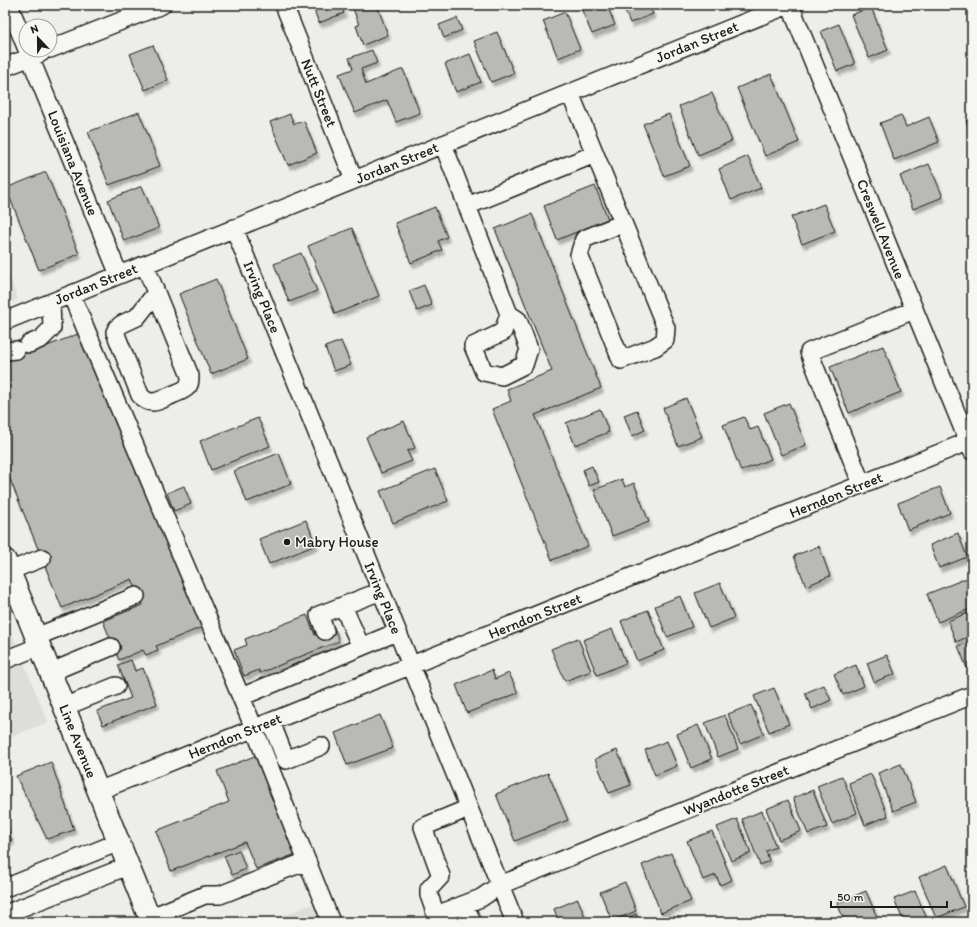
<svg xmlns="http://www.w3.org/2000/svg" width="977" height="927" font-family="Itim,sans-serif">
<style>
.built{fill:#ddddda}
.building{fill:#b9b9b6;stroke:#1c1c1c;filter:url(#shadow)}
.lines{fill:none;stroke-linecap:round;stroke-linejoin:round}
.minor-tunnel{stroke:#c3c3c0;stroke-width:17;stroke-dasharray:17 8;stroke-linecap:butt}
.minor-casing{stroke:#1c1c1c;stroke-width:20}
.major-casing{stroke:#1c1c1c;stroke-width:24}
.minor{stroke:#f6f6f2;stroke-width:17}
.major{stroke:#f6f6f2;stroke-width:21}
.poi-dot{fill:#1c1c1c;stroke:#f6f6f2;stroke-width:1.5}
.labels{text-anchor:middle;stroke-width:3;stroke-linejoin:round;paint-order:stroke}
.street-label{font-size:15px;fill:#1c1c1c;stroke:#f6f6f2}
.poi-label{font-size:15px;fill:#1c1c1c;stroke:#f6f6f2;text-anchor:start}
</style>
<defs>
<filter id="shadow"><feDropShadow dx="2.5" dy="4.5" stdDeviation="1" flood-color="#0004"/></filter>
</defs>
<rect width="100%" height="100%" fill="#edede9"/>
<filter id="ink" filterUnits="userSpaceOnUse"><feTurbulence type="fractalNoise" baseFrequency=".025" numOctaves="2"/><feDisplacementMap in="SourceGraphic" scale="8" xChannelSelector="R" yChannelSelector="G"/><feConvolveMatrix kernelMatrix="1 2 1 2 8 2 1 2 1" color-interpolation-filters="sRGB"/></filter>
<g filter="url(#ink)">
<path class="built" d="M 5,265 L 18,299 L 5,305 Z
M 5,617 L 48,722 L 5,739 Z
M 317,902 L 324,922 L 268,922 Z"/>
<path class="building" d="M 312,5 L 341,5 L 344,13 L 319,23 Z
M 352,5 L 377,5 L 388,35 L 363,45 L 356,26 L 359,25 Z
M 588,5 L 607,5 L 615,25 L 592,34 L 581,8 Z
M 623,5 L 649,5 L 653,14 L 630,23 Z
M 871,7 L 888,50 L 869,58 L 851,15 Z
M 565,12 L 580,49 L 558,58 L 543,21 Z
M 457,18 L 462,30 L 444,38 L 439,25 Z
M 839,24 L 855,64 L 837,71 L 821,31 Z
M 497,32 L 514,73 L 491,82 L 474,41 Z
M 153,45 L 168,80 L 145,90 L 130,54 Z
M 372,50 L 377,63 L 361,69 L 366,84 L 403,69 L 420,113 L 396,122 L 387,100 L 355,113 L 339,74 L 353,69 L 349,58 Z
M 470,54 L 481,82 L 456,92 L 445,64 Z
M 771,74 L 799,142 L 765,156 L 737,88 Z
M 712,93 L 732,141 L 698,155 L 679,106 Z
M 139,112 L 160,166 L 109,185 L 88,132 Z
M 290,114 L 294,124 L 304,121 L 317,153 L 288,165 L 270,122 Z
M 669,114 L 690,166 L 664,176 L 643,124 Z
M 901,115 L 906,127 L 929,117 L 939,142 L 894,160 L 880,123 Z
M 972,118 L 972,136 L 966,121 Z
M 748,156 L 761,188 L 731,200 L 719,169 Z
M 929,164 L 943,197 L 913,209 L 900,176 Z
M 46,172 L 79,254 L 39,270 L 6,188 Z
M 142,186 L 159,228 L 124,241 L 108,200 Z
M 595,186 L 608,219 L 557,240 L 544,206 Z
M 824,204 L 835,231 L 802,244 L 791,217 Z
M 435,207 L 447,237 L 438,241 L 442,250 L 411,263 L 395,223 Z
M 532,214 L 601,388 L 535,415 L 588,546 L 552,560 L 492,409 L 511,401 L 507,389 L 552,371 L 495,229 Z
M 352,228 L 379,296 L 335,314 L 308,246 Z
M 301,253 L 317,291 L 289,302 L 274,264 Z
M 216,279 L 248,359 L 211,374 L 179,294 Z
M 424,285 L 432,305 L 417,311 L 409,291 Z
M 83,332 L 202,627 L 156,646 L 158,650 L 146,655 L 143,650 L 119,660 L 103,621 L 143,605 L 132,579 L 62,608 L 5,467 L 5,362 L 18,357 L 14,347 L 32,352 Z
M 341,341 L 351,365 L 334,371 L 325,347 Z
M 883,346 L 901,392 L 849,413 L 830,367 Z
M 686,398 L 702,437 L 678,446 L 663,408 Z
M 789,403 L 806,445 L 781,455 L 764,413 Z
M 600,409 L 609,432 L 575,445 L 566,423 Z
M 637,410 L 645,430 L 632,436 L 624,415 Z
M 744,417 L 750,430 L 758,427 L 771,459 L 741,471 L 723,425 Z
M 258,418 L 270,446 L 211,470 L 200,441 Z
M 404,421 L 415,448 L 407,451 L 412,461 L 381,473 L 366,437 Z
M 279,453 L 291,484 L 247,502 L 234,471 Z
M 592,466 L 599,482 L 589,486 L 583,470 Z
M 435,469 L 448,501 L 393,523 L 380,491 Z
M 622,479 L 625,487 L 634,483 L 649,522 L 612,536 L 594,490 Z
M 184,486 L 191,504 L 174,511 L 167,493 Z
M 940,487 L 950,513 L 908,530 L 898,503 Z
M 306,520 L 316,545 L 269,564 L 259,539 Z
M 958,533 L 967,557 L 939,568 L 930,545 Z
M 819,546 L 830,576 L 806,586 L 794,556 Z
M 972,576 L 972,608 L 938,622 L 927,594 Z
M 720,583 L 734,618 L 709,628 L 695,593 Z
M 680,596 L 692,627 L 667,637 L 655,606 Z
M 648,610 L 664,650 L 637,661 L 621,621 Z
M 972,611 L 972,635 L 956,642 L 948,621 Z
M 307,615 L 315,635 L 334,627 L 339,641 L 260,673 L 259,670 L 244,676 L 234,650 L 247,645 L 245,639 Z
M 612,629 L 626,663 L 597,675 L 583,640 Z
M 578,638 L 591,671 L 565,681 L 551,649 Z
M 972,641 L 972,666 L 967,668 L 958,646 Z
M 887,655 L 895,674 L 874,682 L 867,663 Z
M 131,660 L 135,671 L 143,668 L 157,704 L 103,725 L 97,711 L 131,698 L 118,665 Z
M 856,665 L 864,686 L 843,695 L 834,674 Z
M 492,670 L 495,679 L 509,673 L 518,693 L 467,713 L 456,685 Z
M 824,685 L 831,700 L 812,709 L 805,693 Z
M 774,688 L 789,724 L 769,732 L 754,696 Z
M 751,705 L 764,734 L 740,744 L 728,714 Z
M 380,715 L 393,748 L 347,765 L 335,733 Z
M 725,715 L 738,749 L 718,757 L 705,723 Z
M 698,725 L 712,759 L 691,768 L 677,734 Z
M 667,741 L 677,766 L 655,775 L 645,750 Z
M 617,750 L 631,785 L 609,793 L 595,759 Z
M 257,755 L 296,854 L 256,869 L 245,842 L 171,871 L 156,831 L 229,802 L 217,771 Z
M 51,762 L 74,830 L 47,839 L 16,776 Z
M 901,764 L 916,802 L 893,811 L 878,773 Z
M 548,773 L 568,820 L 515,841 L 496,794 Z
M 871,774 L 888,816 L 865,825 L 849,783 Z
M 842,776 L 857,813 L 832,824 L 817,786 Z
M 813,790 L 827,827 L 808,834 L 793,798 Z
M 788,800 L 801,831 L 779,840 L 766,809 Z
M 762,811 L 776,847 L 766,851 L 769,861 L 760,865 L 742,819 Z
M 737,819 L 751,853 L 731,861 L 717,827 Z
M 5,824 L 12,840 L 5,844 Z
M 712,831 L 732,880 L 720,885 L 716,875 L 703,880 L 687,841 Z
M 239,850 L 246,869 L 232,875 L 224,856 Z
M 671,853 L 691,901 L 661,913 L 642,865 Z
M 947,865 L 964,907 L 936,918 L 919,877 Z
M 625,882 L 636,911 L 612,921 L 600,892 Z
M 866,891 L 879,922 L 845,922 L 837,903 Z
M 915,891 L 928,921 L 925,922 L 904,922 L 894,899 Z
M 578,899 L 587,922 L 559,922 L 554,909 Z
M 636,914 L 639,922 L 617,922 Z
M 827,916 L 829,922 L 810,922 Z
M 459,917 L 461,922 L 446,922 Z"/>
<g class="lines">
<path class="minor-tunnel" d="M 325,631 L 331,644"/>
<g class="minor-casing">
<path id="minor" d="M 9,5 L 26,47
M 284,5 L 354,180
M 790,5 L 972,451
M 50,49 L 162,5
M 27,50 L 119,275
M 5,67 L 41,53
M 570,93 L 595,154
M 443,144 L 509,314 L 503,332 L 473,346 L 484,372 L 502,376 L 524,365 L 529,349 L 518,320 L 509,314
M 467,206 L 595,154 L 666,328 L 665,340 L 655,347 L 621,360 L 579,255 L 584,239 L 623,223
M 234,228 L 515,922
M 145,265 L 161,305 L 190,376 C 190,381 190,385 186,388 C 183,391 176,393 172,395 C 160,400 150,408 140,395 L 115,332 L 117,328 L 122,324 L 137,317 L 156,293
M 71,294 L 254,728 L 331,922
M 5,321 L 788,5
M 29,344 L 41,339 L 52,328 L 51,303
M 5,351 L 16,350
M 862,485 L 809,352 L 914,310
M 9,571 L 42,558
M 343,606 L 361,647
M 325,631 L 319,615 L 381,591
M 36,637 L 136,596
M 5,660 L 40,646
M 51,672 L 111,647
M 241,697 L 397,632
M 64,707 L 116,686
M 271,722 L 286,760 L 321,746
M 98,791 L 972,440
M 469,808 L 423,827 L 441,876 L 429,889 L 429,895 L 436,915 L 481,898 L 500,885 L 972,695
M 5,888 L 119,842
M 465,905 L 472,922
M 5,914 L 128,866
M 149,918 L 205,895 L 220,895 L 307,861"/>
</g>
<g class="major-casing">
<path id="major" d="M 5,560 L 151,922"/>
</g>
<use href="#minor" class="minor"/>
<use href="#major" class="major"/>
</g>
</g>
<circle class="poi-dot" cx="287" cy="542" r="4"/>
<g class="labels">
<g class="street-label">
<text transform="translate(697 42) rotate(-22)" y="5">Jordan Street</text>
<text transform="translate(319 93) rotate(68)" y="5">Nutt Street</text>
<text transform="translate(73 163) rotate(68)" y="5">Louisiana Avenue</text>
<text transform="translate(397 163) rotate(-22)" y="5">Jordan Street</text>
<text transform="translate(881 229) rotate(68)" y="5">Creswell Avenue</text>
<text transform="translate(96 284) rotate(-22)" y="5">Jordan Street</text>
<text transform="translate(262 297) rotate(68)" y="5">Irving Place</text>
<text transform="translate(836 495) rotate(-22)" y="5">Herndon Street</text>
<text transform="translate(383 598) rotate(68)" y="5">Irving Place</text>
<text transform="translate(535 616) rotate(-22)" y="5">Herndon Street</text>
<text transform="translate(235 736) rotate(-22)" y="5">Herndon Street</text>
<text transform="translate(78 741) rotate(68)" y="5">Line Avenue</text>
<text transform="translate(736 790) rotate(-22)" y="5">Wyandotte Street</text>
</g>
<g class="poi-label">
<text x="295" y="547">Mabry House</text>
</g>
</g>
<rect width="977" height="927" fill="none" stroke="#f6f6f2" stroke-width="20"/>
<rect x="10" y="10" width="957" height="907" fill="none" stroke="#1c1c1c" stroke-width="1.5" filter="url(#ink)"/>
<g transform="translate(38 38) rotate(338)"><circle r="19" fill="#f6f6f2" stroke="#9f9f9c"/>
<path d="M0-3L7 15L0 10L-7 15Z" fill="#1c1c1c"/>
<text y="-6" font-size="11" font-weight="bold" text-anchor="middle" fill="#1c1c1c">N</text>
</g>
<path d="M831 901v6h116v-6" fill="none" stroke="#1c1c1c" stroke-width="2"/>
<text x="837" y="901" font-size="12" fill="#1c1c1c" stroke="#f6f6f2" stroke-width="3" paint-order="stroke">50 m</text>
</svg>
